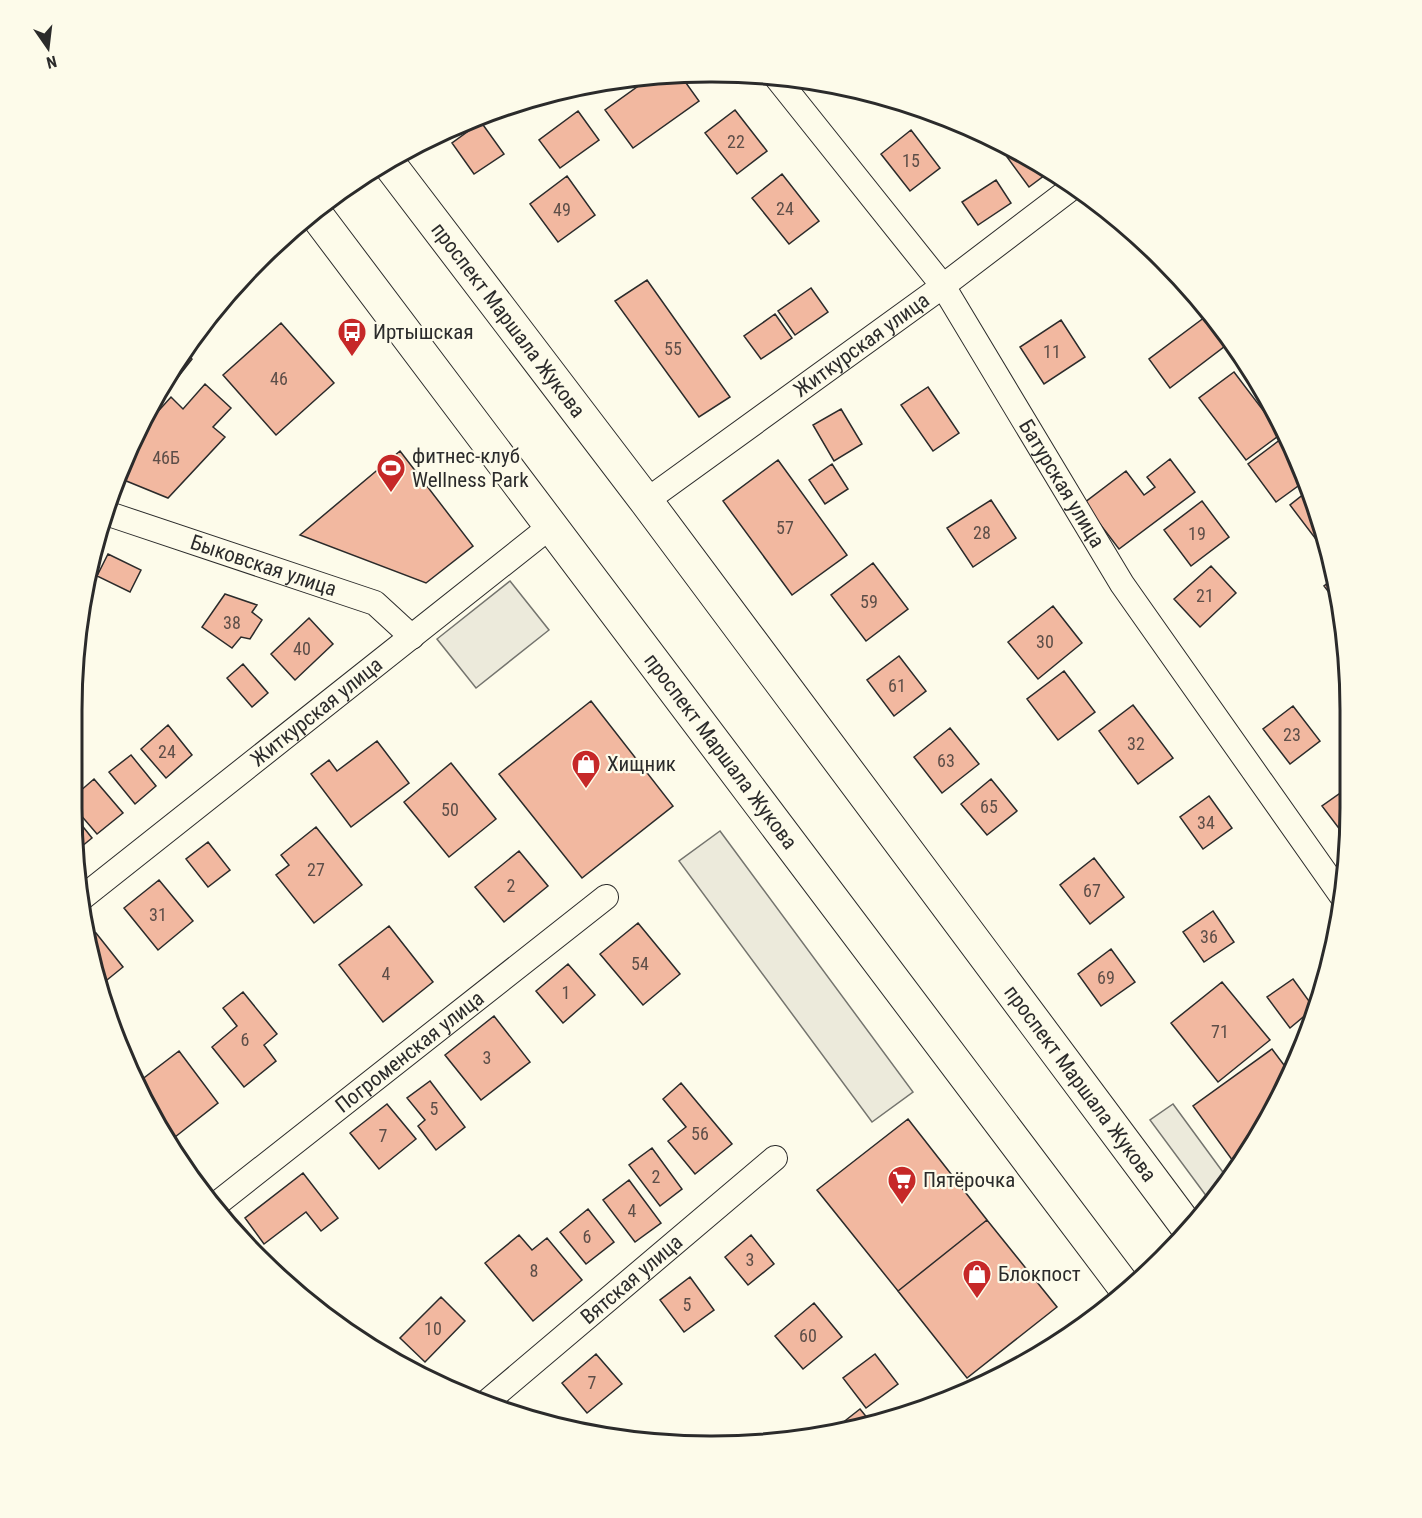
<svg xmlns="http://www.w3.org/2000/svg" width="1422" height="1518" font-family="'Roboto Condensed',sans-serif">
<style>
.parking{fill:#eceadb;stroke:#74746e;stroke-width:1.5}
.building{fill:#f2b8a0;stroke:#2b2b2b;stroke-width:1.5}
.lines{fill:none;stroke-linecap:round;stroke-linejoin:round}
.minor-casing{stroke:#2b2b2b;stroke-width:26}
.trunk-casing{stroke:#2b2b2b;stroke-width:35}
.minor{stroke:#fdfbea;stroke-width:24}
.trunk{stroke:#fdfbea;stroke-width:33}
.labels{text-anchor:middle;stroke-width:4.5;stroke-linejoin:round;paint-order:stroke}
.number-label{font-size:18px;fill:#5d4e48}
.street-label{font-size:21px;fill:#2b2b2b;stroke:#fdfbea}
.poi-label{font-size:21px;fill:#2b2b2b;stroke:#fdfbea;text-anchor:start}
.rim{fill:none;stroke:#2b2b2b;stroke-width:3}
</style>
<rect width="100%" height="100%" fill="#fdfbea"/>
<path class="parking" d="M 510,581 L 549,630 L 476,688 L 437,639 Z
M 720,831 L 913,1092 L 872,1122 L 679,861 Z
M 1173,1104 L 1228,1179 L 1210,1201 L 1150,1120 Z"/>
<path class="building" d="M 681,76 L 699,101 L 633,148 L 605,110 L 651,77 Z
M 858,91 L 876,94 L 909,106 L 908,108 Z
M 735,110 L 767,151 L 737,174 L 705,133 Z
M 578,111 L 599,140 L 560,168 L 539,140 Z
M 481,122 L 504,154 L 474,174 L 452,143 Z
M 911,130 L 940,168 L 910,191 L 881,154 Z
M 1015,151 L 1049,172 L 1029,187 L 1007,157 Z
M 782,174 L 819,221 L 789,244 L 752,198 Z
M 567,176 L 595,215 L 558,242 L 530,204 Z
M 996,180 L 1011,203 L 978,225 L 962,202 Z
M 647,280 L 730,397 L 699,417 L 615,301 Z
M 811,288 L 828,312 L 795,335 L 778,311 Z
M 775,314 L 792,338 L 761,359 L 744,336 Z
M 1209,314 L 1229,343 L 1170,388 L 1149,359 Z
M 1061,320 L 1085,357 L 1044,384 L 1020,347 Z
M 281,323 L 334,383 L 276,435 L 223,375 Z
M 185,353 L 192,359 L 161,399 L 158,397 Z
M 1234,372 L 1281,434 L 1246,460 L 1199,398 Z
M 205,384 L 231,408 L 213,427 L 225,437 L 168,498 L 119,478 L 134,438 L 171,397 L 183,409 Z
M 928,387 L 959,433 L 933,451 L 901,405 Z
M 841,409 L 862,444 L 834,461 L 813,425 Z
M 1285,436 L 1305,481 L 1276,502 L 1248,464 Z
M 400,451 L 473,546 L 426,583 L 300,535 Z
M 1170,459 L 1195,492 L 1119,549 L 1084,503 L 1126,471 L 1144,495 L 1155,487 L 1147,477 Z
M 778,460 L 847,555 L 792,595 L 723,501 Z
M 832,464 L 848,489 L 825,504 L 809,480 Z
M 1309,490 L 1316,505 L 1322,532 L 1315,538 L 1290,505 Z
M 991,500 L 1016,538 L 973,567 L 947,528 Z
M 1202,501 L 1229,537 L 1191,566 L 1164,530 Z
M 108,554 L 141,570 L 130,592 L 97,576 Z
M 873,563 L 908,609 L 866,641 L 831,595 Z
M 1211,566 L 1236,593 L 1200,627 L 1174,599 Z
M 1333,579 L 1340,607 L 1324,586 Z
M 225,594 L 257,605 L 252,612 L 262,620 L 250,639 L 241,637 L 232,648 L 202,627 Z
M 1053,606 L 1082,643 L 1038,679 L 1008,642 Z
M 309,618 L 333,644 L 295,680 L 271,654 Z
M 899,656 L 926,691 L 894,716 L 867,680 Z
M 243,664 L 268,693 L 252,707 L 227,678 Z
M 1064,671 L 1095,712 L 1058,740 L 1027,699 Z
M 591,701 L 673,806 L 582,878 L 499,774 Z
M 1133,705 L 1173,758 L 1138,784 L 1099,731 Z
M 1293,706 L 1320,741 L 1290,764 L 1263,729 Z
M 168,725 L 192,755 L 166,778 L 141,749 Z
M 950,728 L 979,764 L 942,793 L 914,757 Z
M 377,741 L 409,783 L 351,827 L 311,774 L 329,760 L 337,771 Z
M 131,755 L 156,786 L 135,804 L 109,772 Z
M 451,763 L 496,819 L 449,857 L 404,802 Z
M 94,779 L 123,813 L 97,834 L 79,813 L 79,792 Z
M 991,779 L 1017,811 L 987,835 L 961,804 Z
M 1346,789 L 1350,794 L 1350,807 L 1347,839 L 1322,806 Z
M 1209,796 L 1232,828 L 1203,849 L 1180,817 Z
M 80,823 L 92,838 L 81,847 Z
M 316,827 L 362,885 L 314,923 L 276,875 L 289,865 L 281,855 Z
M 208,842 L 230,870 L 208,887 L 186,859 Z
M 519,851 L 548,886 L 504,922 L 475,887 Z
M 1094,858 L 1124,897 L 1090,924 L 1060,885 Z
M 159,880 L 193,921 L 158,950 L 124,908 Z
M 1213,911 L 1234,942 L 1204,962 L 1183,932 Z
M 638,923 L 680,974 L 643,1005 L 600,954 Z
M 389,926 L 433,982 L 383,1022 L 339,965 Z
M 96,933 L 123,967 L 102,984 L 87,939 Z
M 1111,949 L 1135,982 L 1101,1006 L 1078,974 Z
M 568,964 L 595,995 L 563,1023 L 536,991 Z
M 1293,979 L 1314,1008 L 1290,1028 L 1267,997 Z
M 1222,982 L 1270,1040 L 1218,1082 L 1171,1023 Z
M 243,992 L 277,1034 L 264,1045 L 276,1061 L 244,1087 L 212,1047 L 237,1026 L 223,1008 Z
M 494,1016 L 530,1062 L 481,1100 L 445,1055 Z
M 1272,1049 L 1290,1073 L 1242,1162 L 1238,1168 L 1193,1106 Z
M 179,1051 L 218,1103 L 170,1141 L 138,1089 L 136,1084 Z
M 430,1081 L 465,1127 L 436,1150 L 418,1126 L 425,1120 L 407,1098 Z
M 681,1083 L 732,1144 L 695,1174 L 668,1141 L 686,1127 L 663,1099 Z
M 387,1104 L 416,1139 L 379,1169 L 350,1133 Z
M 908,1119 L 987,1220 L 898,1291 L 817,1190 Z
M 652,1148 L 682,1189 L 660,1206 L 629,1165 Z
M 303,1173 L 338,1218 L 321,1231 L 306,1212 L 264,1244 L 245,1218 Z
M 629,1180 L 661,1223 L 635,1242 L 603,1200 Z
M 588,1209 L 614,1242 L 586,1264 L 560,1232 Z
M 987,1220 L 1057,1307 L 967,1378 L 898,1291 Z
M 519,1235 L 532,1250 L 547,1238 L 582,1280 L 533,1321 L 485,1263 Z
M 751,1235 L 774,1264 L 748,1285 L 725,1257 Z
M 690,1277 L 714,1310 L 684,1332 L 660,1300 Z
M 441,1297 L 465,1321 L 425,1362 L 400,1338 Z
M 814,1303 L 842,1337 L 803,1369 L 775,1336 Z
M 596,1354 L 622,1384 L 587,1413 L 562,1383 Z
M 875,1354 L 898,1384 L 866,1408 L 843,1378 Z
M 860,1409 L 869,1420 L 832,1431 Z"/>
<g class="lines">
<g class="minor-casing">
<g id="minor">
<path id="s1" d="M 776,77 L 943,286 L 1122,584 L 1341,895"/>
<path id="s2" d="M 646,501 L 943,286 L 1073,187"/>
<path id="s3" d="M 106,513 L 375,603 L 412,637"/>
<path id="s4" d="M 83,897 L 551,526"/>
<path id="s5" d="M 214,1206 L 606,897"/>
<path id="s6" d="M 488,1401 L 775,1158"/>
</g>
</g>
<g class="trunk-casing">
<g id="trunk">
<path id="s7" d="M 387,161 L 646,501 L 1188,1228"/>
<path id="s8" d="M 315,213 L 1126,1289"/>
</g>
</g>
<use href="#minor" class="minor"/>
<use href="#trunk" class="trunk"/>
</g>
<defs>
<g id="bus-pin" transform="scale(1.5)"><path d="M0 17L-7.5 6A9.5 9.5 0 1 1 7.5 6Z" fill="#c62828" stroke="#fdfbea"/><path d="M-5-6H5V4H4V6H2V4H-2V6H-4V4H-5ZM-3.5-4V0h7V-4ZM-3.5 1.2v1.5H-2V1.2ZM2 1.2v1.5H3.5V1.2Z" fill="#fff"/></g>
<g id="stadium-pin" transform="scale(1.5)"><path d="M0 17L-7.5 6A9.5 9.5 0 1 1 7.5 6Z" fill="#c62828" stroke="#fdfbea"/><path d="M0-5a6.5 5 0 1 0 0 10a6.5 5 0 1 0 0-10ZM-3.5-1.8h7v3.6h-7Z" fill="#fff"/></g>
<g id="shop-pin" transform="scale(1.5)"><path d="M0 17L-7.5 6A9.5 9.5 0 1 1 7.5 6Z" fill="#c62828" stroke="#fdfbea"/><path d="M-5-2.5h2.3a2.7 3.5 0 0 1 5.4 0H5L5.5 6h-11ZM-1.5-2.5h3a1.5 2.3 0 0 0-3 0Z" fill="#fff"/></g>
<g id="supermarket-pin" transform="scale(1.5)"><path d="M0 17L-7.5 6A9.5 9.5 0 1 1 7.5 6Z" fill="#c62828" stroke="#fdfbea"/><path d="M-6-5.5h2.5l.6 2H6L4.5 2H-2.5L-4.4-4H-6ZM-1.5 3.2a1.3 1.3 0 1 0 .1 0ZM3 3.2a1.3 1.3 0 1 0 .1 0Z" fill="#fff"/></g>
</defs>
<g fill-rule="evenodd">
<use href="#bus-pin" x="352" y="332"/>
<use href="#stadium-pin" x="391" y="468"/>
<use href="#shop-pin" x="586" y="764"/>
<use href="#supermarket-pin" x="902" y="1180"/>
<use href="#shop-pin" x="977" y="1274"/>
</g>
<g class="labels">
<g class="number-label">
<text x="736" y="148">22</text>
<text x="911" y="167">15</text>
<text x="785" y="215">24</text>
<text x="562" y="216">49</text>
<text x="673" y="355">55</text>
<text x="1052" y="358">11</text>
<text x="279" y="385">46</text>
<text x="166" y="464">46Б</text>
<text x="785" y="534">57</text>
<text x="982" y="539">28</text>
<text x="1197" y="540">19</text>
<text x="1205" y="602">21</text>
<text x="869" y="608">59</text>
<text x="232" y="629">38</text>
<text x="1045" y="648">30</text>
<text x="302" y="655">40</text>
<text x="897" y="692">61</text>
<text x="1292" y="741">23</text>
<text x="1136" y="750">32</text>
<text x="167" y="758">24</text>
<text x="946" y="767">63</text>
<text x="989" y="813">65</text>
<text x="450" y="816">50</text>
<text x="1206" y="829">34</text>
<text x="316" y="876">27</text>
<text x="511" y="892">2</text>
<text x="1092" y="897">67</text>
<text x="158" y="921">31</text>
<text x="1209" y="943">36</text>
<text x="640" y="970">54</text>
<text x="386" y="980">4</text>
<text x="1106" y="984">69</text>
<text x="566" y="999">1</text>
<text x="1220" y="1038">71</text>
<text x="245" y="1046">6</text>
<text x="487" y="1064">3</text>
<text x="434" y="1115">5</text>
<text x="700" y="1140">56</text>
<text x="383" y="1142">7</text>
<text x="656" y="1183">2</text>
<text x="632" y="1217">4</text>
<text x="587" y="1243">6</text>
<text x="750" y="1266">3</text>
<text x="534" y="1277">8</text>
<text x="687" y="1311">5</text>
<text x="433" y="1335">10</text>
<text x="808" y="1342">60</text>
<text x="592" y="1389">7</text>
</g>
<g class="street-label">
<text dy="7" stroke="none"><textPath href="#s7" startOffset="200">проспект Маршала Жукова</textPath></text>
<text dy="7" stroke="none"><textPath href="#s2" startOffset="266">Житкурская улица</textPath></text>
<text dy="7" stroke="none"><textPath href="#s1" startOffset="498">Батурская улица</textPath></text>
<text dy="7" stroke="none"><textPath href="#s3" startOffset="166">Быковская улица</textPath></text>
<text dy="7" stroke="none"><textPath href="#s4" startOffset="298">Житкурская улица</textPath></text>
<text dy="7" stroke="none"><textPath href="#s8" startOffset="674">проспект Маршала Жукова</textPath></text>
<text dy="7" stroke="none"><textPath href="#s5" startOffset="249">Погроменская улица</textPath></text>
<text dy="7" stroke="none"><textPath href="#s7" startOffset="1154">проспект Маршала Жукова</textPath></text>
<text dy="7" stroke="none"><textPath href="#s6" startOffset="188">Вятская улица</textPath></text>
</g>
<g class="poi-label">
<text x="373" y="339">Иртышская</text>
<text x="412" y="463">фитнес-клуб<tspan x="412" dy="24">Wellness Park</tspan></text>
<text x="607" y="771">Хищник</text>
<text x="923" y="1187">Пятёрочка</text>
<text x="998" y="1281">Блокпост</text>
</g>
</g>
<path d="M0 0H1422V1518H0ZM710 82H712A628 628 0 0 1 1340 710V808A628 628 0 0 1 712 1436H710A628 628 0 0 1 82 808V710A628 628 0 0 1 710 82Z" fill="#fdfbea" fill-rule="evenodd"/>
<path class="rim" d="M710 82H712A628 628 0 0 1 1340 710V808A628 628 0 0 1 712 1436H710A628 628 0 0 1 82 808V710A628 628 0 0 1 710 82Z"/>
<g transform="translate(48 48) rotate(166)" stroke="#fdfbea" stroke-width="4.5" paint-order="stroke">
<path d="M0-4.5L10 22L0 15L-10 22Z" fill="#2b2b2b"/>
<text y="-9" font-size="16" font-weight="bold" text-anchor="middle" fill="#2b2b2b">N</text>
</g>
</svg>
